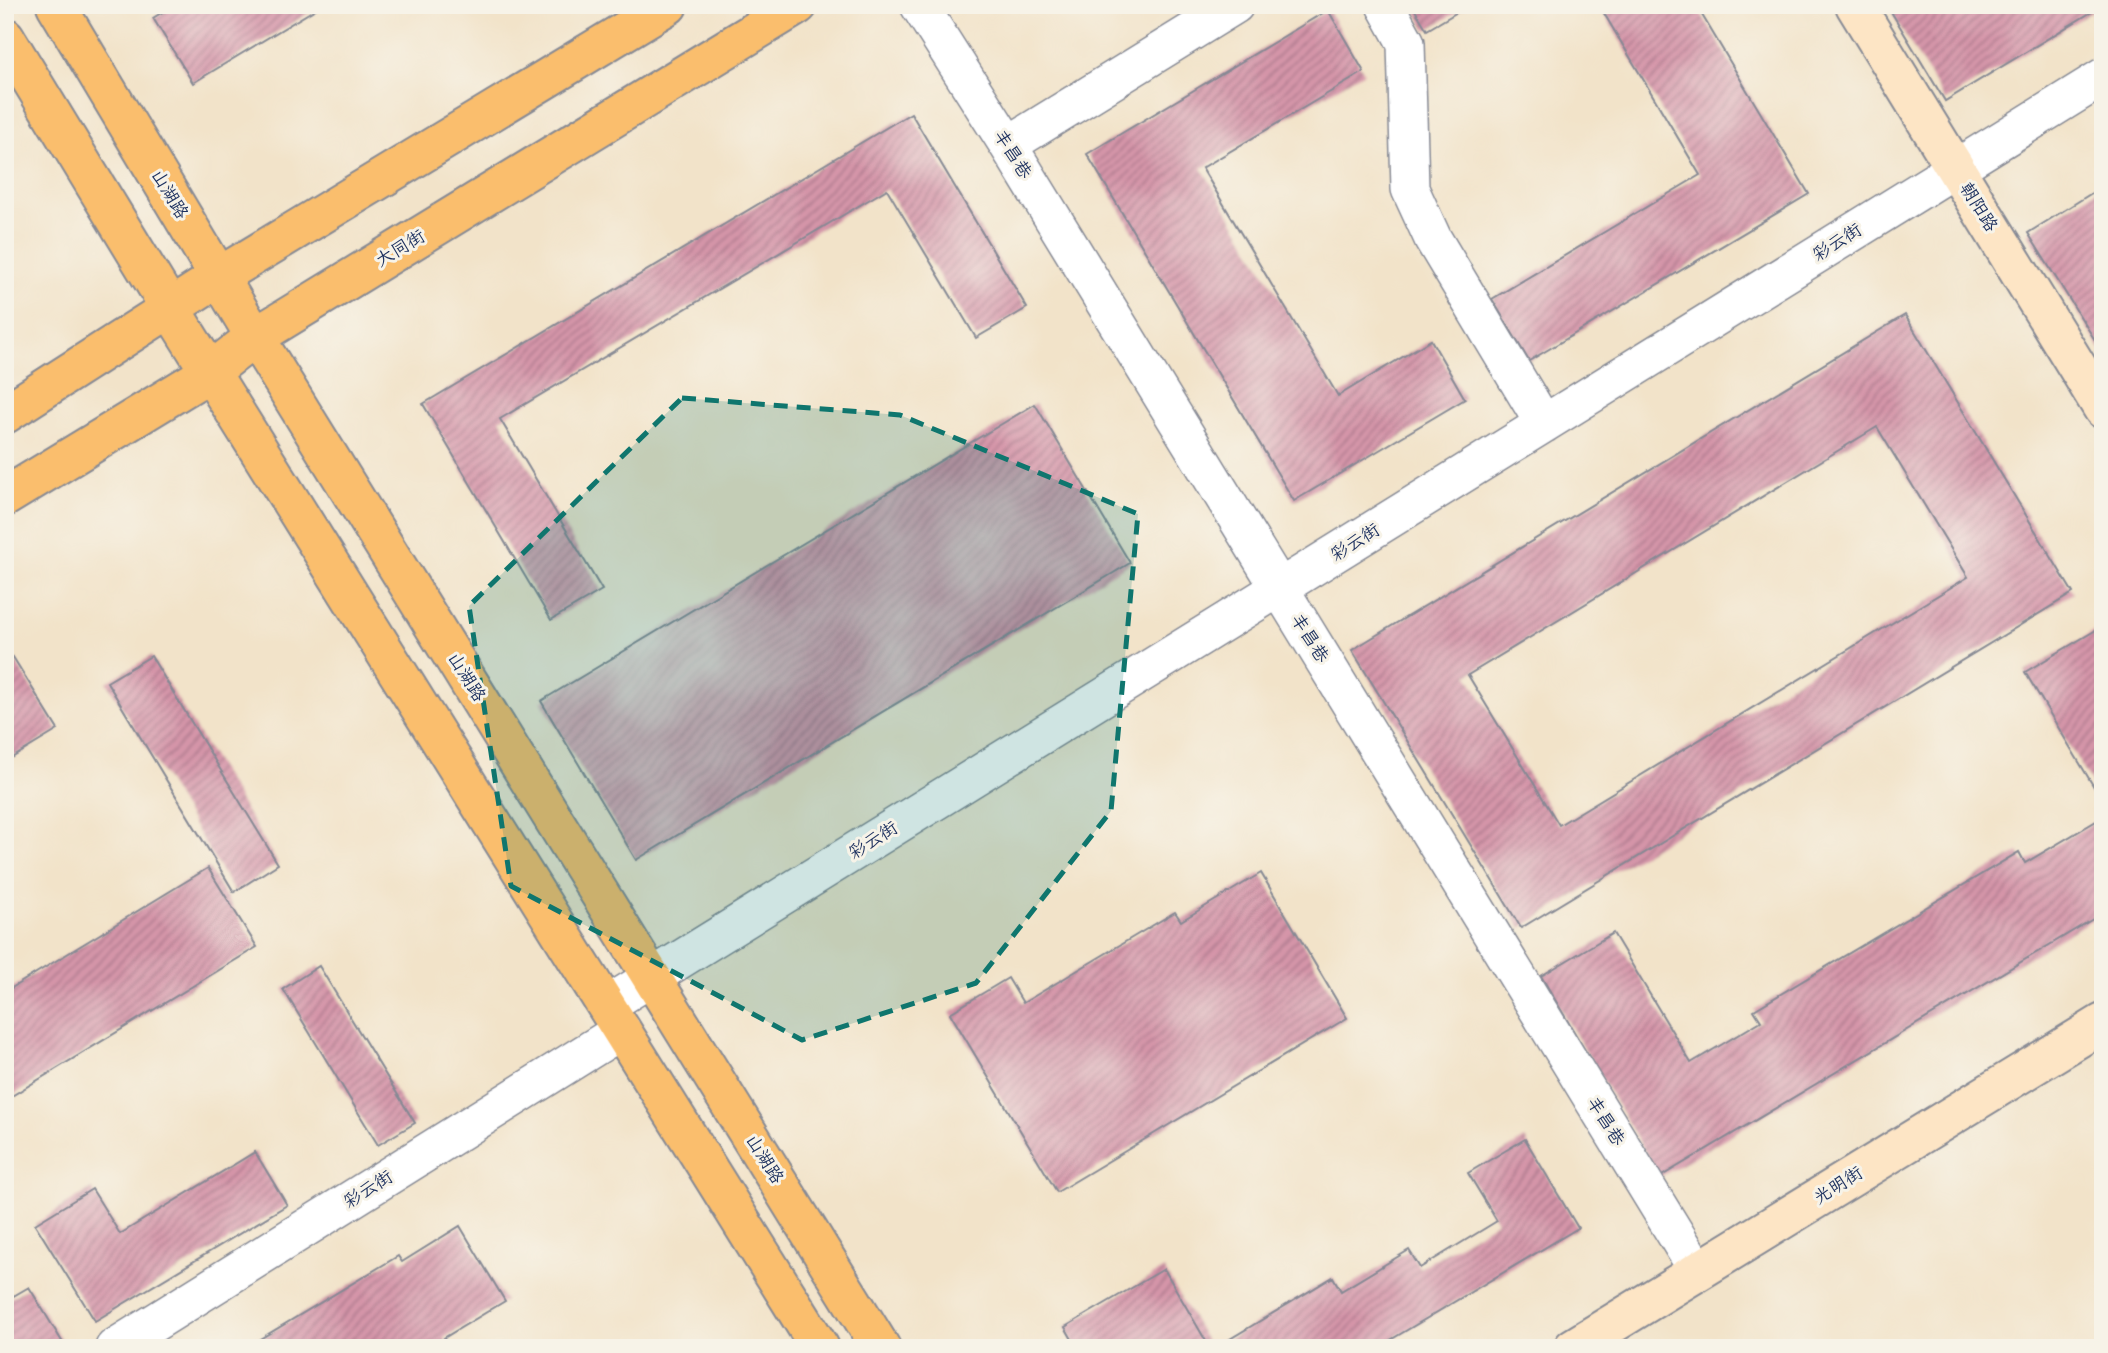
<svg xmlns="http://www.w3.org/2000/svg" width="2108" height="1353" font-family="'Shantell Sans','LXGW WenKai TC',sans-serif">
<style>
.building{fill:url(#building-hatch);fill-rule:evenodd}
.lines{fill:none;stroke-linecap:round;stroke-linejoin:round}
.street-casing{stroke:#868994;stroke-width:40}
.secondary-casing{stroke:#868994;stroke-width:42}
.primary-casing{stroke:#868994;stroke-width:42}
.street{stroke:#fff;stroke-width:37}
.secondary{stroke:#fde5c5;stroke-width:38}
.primary{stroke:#fabe6d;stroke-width:38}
.marked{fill:#0f766e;fill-opacity:0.2;stroke:#0f766e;stroke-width:5;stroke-dasharray:14 9;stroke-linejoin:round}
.labels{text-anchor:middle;stroke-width:6;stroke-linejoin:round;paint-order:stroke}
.street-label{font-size:18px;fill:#1b2f5e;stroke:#f7f3e8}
</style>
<defs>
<pattern id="building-hatch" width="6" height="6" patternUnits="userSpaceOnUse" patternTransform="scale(1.75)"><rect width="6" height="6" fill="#d595a9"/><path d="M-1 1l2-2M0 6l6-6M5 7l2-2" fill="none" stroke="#ac7a8d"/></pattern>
</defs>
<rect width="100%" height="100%" fill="#f7f3e8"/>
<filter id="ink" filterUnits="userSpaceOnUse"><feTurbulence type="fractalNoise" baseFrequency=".0143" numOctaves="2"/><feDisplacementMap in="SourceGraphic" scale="14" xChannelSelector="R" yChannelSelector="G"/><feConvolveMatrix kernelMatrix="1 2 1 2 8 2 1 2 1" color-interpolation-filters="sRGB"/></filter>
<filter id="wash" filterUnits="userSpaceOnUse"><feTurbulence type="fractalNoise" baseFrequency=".00686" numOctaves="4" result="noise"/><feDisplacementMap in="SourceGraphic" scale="28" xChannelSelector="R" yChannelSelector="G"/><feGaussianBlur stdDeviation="1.57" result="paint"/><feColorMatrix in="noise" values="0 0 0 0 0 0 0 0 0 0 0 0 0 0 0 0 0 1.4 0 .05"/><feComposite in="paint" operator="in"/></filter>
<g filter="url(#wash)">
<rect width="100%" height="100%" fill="#f2e3c9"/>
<g id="blocks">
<path class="building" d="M 174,5 L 322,5 L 193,83 L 153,18 Z
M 1412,5 L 1469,5 L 1427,30 Z
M 1599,5 L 1696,5 L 1809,194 L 1529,361 L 1492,299 L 1700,175 Z
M 1887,5 L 1967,6 L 2103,5 L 1945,101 Z
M 1328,10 L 1364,72 L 1202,168 L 1338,396 L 1431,340 L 1465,399 L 1294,501 L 1087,154 Z
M 911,113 L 1027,308 L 976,338 L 887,189 L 500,419 L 602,590 L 551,620 L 423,404 Z
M 2103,186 L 2103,353 L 2028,233 Z
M 1905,315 L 2073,593 L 1521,928 L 1352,650 ZM 1877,427 L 1968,577 L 1559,825 L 1468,675 Z
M 1035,404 L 1130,563 L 636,860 L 541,701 Z
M 2103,626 L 2103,802 L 2025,672 Z
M 151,656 L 278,864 L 234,892 L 107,682 Z
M 13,657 L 58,730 L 5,762 L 5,662 Z
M 2103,817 L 2103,913 L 1660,1177 L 1541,976 L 1613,933 L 1691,1063 L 1761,1021 L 1754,1010 L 2019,852 L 2025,863 Z
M 208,868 L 257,947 L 5,1100 L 5,992 Z
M 1261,873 L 1347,1018 L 1057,1192 L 950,1013 L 1008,978 L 1023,1003 L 1175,912 L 1181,921 Z
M 319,966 L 415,1123 L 378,1145 L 283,989 Z
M 1525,1139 L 1578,1228 L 1382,1345 L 1384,1348 L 1215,1348 L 1333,1277 L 1341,1291 L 1409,1250 L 1420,1268 L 1497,1221 L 1468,1173 Z
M 255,1152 L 287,1205 L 95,1321 L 35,1224 L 92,1189 L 120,1234 Z
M 460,1226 L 505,1301 L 444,1338 L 449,1348 L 245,1348 L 398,1256 L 402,1262 Z
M 1164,1269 L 1210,1348 L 1077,1348 L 1065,1327 Z
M 29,1287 L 66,1348 L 5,1348 L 5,1301 Z"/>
</g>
</g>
<g filter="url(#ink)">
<use href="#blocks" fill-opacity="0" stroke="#868994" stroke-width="2"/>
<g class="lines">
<g class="street-casing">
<path id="street" d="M 919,5 L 1008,145 L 1698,1271
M 1385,5 L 1406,43 L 1410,189 L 1433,239 L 1544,424
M 1008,145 L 1235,5
M 607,1005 L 2103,77
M 114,1348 L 622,1030"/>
</g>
<g class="secondary-casing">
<path id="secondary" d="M 1855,5 L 2103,409
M 1573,1348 L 2103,1023"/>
</g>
<g class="primary-casing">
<path id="primary" d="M 56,5 L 255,337 L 881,1348
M 5,37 L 170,308 L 820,1348
M 5,414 L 220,276 L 668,5
M 5,497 L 210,372 L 255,337 L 798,5"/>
</g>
<use href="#street" class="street"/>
<use href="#secondary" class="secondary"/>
<use href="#primary" class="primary"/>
</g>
</g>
<path class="marked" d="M 682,398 L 900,415 L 1138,514 L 1111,811 L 976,983 L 802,1040 L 511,886 L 469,606 Z"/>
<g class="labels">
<g class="street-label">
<text transform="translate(1013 154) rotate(58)" y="6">丰昌巷</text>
<text transform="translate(170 194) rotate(59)" y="6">山湖路</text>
<text transform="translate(1979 207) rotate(58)" y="6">朝阳路</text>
<text transform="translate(1837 242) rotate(-32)" y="6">彩云街</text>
<text transform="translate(400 248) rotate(-31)" y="6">大同街</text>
<text transform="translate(1355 542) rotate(-32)" y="6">彩云街</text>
<text transform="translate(1310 638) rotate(58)" y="6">丰昌巷</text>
<text transform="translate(467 677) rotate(58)" y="6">山湖路</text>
<text transform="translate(873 840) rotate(-32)" y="6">彩云街</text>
<text transform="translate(1606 1121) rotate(58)" y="6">丰昌巷</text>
<text transform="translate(765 1159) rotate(58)" y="6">山湖路</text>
<text transform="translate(1838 1185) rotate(-32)" y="6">光明街</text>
<text transform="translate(368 1189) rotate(-32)" y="6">彩云街</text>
</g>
</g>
<rect width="2108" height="1353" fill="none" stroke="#f7f3e8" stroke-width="28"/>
</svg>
